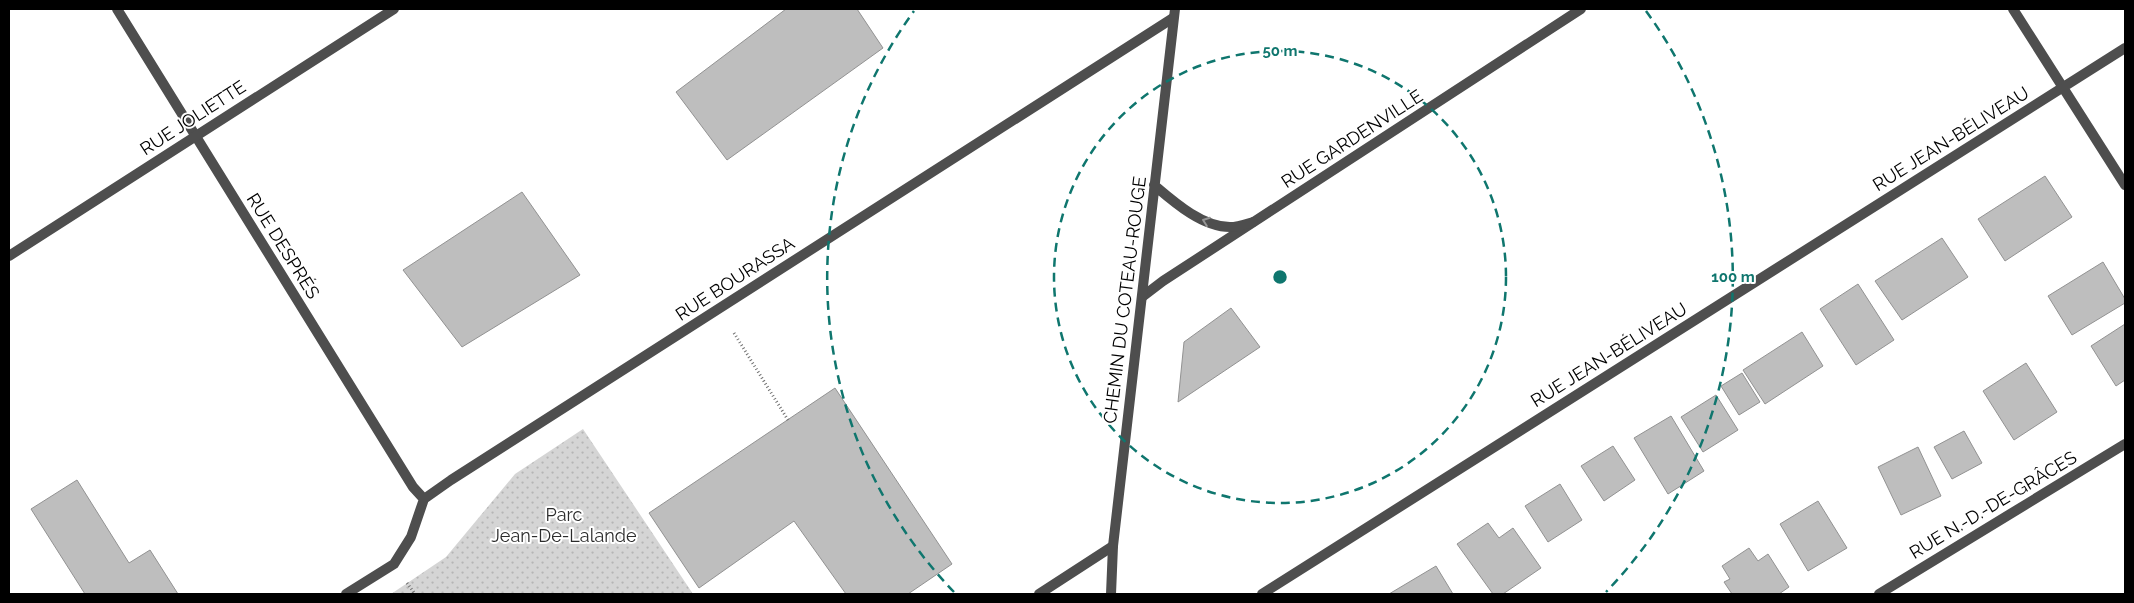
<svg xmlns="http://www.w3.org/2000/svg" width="2134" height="603" font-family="Raleway,sans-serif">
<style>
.park{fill:url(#park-dots)}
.building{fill:#bebebe;stroke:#929292}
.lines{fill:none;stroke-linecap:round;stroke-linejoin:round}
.path{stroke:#707070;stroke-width:3;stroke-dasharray:1 2.5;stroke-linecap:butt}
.minor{stroke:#4e4e4e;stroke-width:10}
.tertiary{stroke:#4e4e4e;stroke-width:10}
.oneway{stroke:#959595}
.ring{fill:none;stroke:#0f766e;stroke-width:2.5;stroke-dasharray:9 6}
.labels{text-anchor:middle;stroke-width:4;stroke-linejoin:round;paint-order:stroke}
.street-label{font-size:18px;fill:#000;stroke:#fff}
.park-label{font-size:18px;fill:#2c2c2c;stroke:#fff}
.centre{fill:#0f766e;stroke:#fff;stroke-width:2.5}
.ring-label{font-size:15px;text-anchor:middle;font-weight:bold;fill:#0f766e;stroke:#fff;stroke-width:4;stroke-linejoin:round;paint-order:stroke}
</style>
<defs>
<pattern id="park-dots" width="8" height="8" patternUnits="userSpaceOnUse" patternTransform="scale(1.25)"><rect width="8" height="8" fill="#d5d5d5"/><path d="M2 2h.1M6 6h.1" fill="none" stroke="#b5b5b5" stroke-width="1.8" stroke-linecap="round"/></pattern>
</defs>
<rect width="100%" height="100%" fill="#fff"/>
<path class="park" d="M 583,429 L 693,594 L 391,594 L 446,557 L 515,474 Z"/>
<path class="building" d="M 786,9 L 857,9 L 883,48 L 727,160 L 676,92 Z
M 2045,176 L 2072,217 L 2005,261 L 1978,219 Z
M 522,192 L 580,275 L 462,347 L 403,270 Z
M 1942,238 L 1968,277 L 1902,320 L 1875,281 Z
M 2103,262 L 2125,299 L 2125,303 L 2072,335 L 2048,296 Z
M 1858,284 L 1894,340 L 1856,365 L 1820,309 Z
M 1231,308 L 1260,347 L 1178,402 L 1184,342 Z
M 2125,324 L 2125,380 L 2116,386 L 2091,346 Z
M 1802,332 L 1823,366 L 1765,404 L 1743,370 Z
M 2026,363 L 2057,412 L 2014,440 L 1983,391 Z
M 1742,373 L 1760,402 L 1739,415 L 1721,386 Z
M 835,388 L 952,564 L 908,594 L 846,594 L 794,521 L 699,588 L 649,513 Z
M 1716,395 L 1738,430 L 1703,452 L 1681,417 Z
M 1671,416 L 1704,471 L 1668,494 L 1634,438 Z
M 1964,431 L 1982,463 L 1952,479 L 1934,447 Z
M 1613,446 L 1635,480 L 1604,501 L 1581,466 Z
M 1918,447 L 1941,496 L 1901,515 L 1878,467 Z
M 77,480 L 129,563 L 150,550 L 178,594 L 85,594 L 31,509 Z
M 1560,484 L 1582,520 L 1548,542 L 1525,506 Z
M 1818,501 L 1847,548 L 1808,571 L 1780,524 Z
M 1488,523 L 1499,538 L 1513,528 L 1541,568 L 1503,594 L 1493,594 L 1457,544 Z
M 1749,548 L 1758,561 L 1768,554 L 1789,587 L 1779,594 L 1732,594 L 1724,582 L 1730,579 L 1722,566 Z
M 1436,566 L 1453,594 L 1389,594 Z"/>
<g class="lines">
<path class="path" d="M 734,333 L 788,420
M 407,583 L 415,594"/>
<path class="minor" d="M 117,9 L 413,487 L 424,499
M 2013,9 L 2125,185
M 1142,297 L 1163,281 L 1581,9
M 346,594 L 394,564 L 411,537 L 424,499 L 451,480 L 1173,18
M 1039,594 L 1113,546
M 1262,594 L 2125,48
M 1879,594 L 2125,444"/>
<path class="tertiary" d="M 1154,185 C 1174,202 1202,227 1230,227 C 1237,227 1246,224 1253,222
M 9,256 L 394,9
M 1111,594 L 1113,546 L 1175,9"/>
</g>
<defs><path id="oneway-chevron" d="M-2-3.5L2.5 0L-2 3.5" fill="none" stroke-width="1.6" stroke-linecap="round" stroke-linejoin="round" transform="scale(1.25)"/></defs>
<use class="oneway" href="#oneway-chevron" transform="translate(1206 221) rotate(-160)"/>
<g class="ring">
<circle cx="1280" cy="277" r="226"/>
<path d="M954 592A453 453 0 0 1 914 11M1646 11A453 453 0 0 1 1606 592"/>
</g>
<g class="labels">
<g class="street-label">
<text transform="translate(193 118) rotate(-33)" y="6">RUE JOLIETTE</text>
<text transform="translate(1352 139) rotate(-33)" y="6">RUE GARDENVILLE</text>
<text transform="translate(1951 139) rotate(-32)" y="6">RUE JEAN-BÉLIVEAU</text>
<text transform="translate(283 246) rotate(58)" y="6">RUE DESPRÉS</text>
<text transform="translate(735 279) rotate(-33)" y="6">RUE BOURASSA</text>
<text transform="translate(1125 300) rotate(-83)" y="6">CHEMIN DU COTEAU-ROUGE</text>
<text transform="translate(1609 355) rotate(-32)" y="6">RUE JEAN-BÉLIVEAU</text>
<text transform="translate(1993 505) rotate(-31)" y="6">RUE N.-D.-DE-GRÂCES</text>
</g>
<g class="park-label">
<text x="564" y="521">Parc<tspan x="564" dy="21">Jean-De-Lalande</tspan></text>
</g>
</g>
<circle cx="1280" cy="277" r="8" class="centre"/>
<g class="ring-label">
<text x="1280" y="56">50 m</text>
<text x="1733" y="282">100 m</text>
</g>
<rect width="2134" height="603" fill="none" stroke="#000000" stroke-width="20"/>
</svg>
